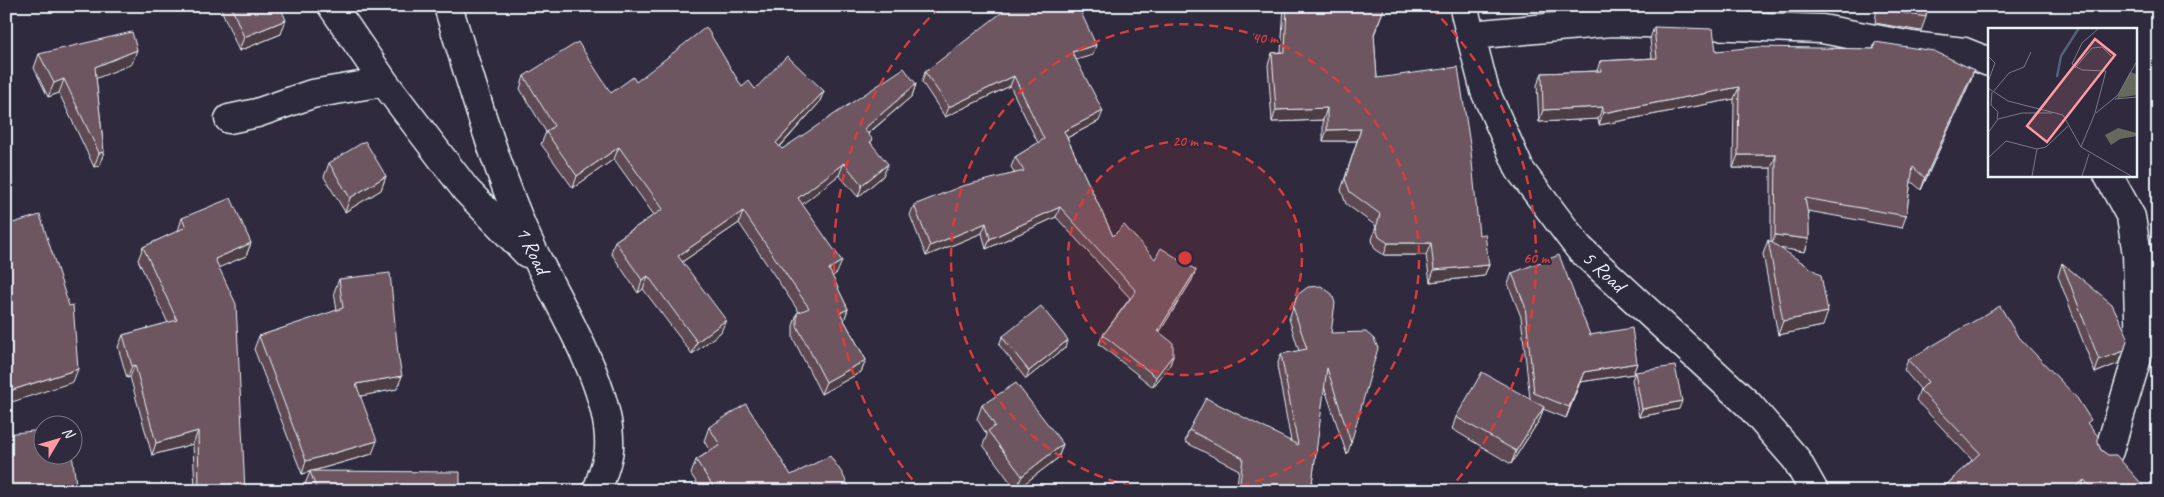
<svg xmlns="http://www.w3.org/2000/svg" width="2164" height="497" font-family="Caveat,sans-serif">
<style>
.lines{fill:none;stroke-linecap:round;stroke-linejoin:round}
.minor-casing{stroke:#e8f1f8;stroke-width:31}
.minor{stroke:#2f2a3d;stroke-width:28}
.wall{fill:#5f4a53;stroke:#e8f1f8}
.shaded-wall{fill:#4d3c44;stroke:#e8f1f8}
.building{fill:#6e5661;stroke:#e8f1f8}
.ring{fill:none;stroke:#d83c3d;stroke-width:2.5;stroke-dasharray:9 6}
.labels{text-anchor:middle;stroke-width:4;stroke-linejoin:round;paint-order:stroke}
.street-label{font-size:21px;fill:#e8f1f8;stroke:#2f2a3d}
.inset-river{fill:none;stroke:#52627c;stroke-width:2.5}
.inset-road{fill:none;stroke:#797a88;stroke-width:1}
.view{fill:#ff9aa2;fill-opacity:0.15;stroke:#ff9aa2;stroke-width:2.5}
.inset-edge{fill:none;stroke:#e8f1f8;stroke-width:2.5}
.centre{fill:#d83c3d;stroke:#2f2a3d;stroke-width:2.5}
.ring-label{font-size:15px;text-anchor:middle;font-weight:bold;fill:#d83c3d;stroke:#2f2a3d;stroke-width:4;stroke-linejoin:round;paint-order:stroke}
</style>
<rect width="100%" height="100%" fill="#2f2a3d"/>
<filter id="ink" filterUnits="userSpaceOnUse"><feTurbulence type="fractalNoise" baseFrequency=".02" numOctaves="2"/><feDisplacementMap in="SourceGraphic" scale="10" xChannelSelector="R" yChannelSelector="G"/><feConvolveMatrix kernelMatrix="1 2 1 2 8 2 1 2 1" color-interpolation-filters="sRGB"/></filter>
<g filter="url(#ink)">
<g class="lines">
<g class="minor-casing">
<path id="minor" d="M 332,6 L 384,82 L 466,190 L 527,253
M 448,6 C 470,79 491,151 520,222 C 545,285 613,381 609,449 C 608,461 602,474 599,486 L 596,491
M 1467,6 L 1465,13 L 1485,91 L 1520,170 L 1579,248 L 1749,405 L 1796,459 L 1814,491
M 1471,35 L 1611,22 L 1822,29 L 1912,46 L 1964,52 L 1989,62
M 229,119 L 257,113 L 312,94 L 384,82
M 2108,175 L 2131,217 L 2137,254 L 2140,348 L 2109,451"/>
</g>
<use href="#minor" class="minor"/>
</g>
<path class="wall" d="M 222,6 L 280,6 L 281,34 L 239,51 L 221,9 Z
M 1284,6 L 1385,6 L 1374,35 L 1377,78 L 1479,235 L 1489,265 L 1484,276 L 1430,282 L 1426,255 L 1384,255 L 1375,249 L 1372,240 L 1376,226 L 1346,204 L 1341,190 L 1357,141 L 1323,141 L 1323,120 L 1272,122 L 1268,65 L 1272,53 L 1281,52 Z
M 1877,6 L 1927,6 L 1926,17 L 1921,31 L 1875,23 Z
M 1654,27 L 1716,51 L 1873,49 L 1875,42 L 1974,70 L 1970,82 L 1921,190 L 1911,181 L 1906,216 L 1902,228 L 1808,211 L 1809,239 L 1805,252 L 1781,248 L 1823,326 L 1778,335 L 1763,254 L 1768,240 L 1771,242 L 1771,168 L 1733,168 L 1734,99 L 1599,125 L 1598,119 L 1539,122 L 1537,85 L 1542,73 L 1597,71 L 1600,61 L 1652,58 L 1650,39 Z
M 39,54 L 132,64 L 96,78 L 104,152 L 99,166 L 94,167 L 59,93 L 48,97 L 34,68 Z
M 1093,55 L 1076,59 L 1099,121 L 1067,138 L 1113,236 L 1192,280 L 1159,332 L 1173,355 L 1170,365 L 1153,387 L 1099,344 L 1103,335 L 1130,298 L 1056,217 L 986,249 L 982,233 L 926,256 L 910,215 L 914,205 L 1015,173 L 1011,167 L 1015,157 L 1038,143 L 1010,86 L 945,117 L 922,82 L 925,72 Z
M 524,76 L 611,93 L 636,82 L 742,87 L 755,89 L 824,91 L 819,103 L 780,147 L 782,149 L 916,84 L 912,96 L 868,134 L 883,176 L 858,197 L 839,175 L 802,204 L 837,273 L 832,276 L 848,309 L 844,320 L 866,360 L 861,372 L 821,394 L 793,338 L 793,326 L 797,313 L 799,312 L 739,223 L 682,262 L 721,332 L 692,354 L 643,289 L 638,293 L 611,253 L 615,241 L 654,215 L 614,159 L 573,188 L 541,144 L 546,132 L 520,89 Z
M 329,163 L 386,176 L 381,190 L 345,212 L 324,177 Z
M 182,218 L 251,243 L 246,256 L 219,267 L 245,491 L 195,491 L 193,444 L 152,455 L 130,377 L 127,378 L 118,347 L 123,335 L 168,323 L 138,260 L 143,247 L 178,231 Z
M 2062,263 L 2124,351 L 2119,363 L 2095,373 L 2058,276 Z
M 1512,273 L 1590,335 L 1637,363 L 1633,374 L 1580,382 L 1566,418 L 1543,409 L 1540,419 L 1511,464 L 1452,429 L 1456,417 L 1530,399 L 1521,317 L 1508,284 Z
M 339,279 L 397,389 L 360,396 L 372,454 L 313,471 L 460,491 L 308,491 L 305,484 L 310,472 L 302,474 L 254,349 L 259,336 L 337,311 L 334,292 Z
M 1297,295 L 1331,333 L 1351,443 L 1347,455 L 1324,386 L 1311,491 L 1236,491 L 1239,470 L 1185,442 L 1189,430 L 1291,441 L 1277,366 L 1281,354 L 1299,351 L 1289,319 Z
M 2017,335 L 2089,426 L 2101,450 L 2148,491 L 1940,491 L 1972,460 L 1916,400 L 1920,389 L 1904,370 L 1908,360 Z
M 1002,337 L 1065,348 L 1026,379 L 999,345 Z
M 1635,372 L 1679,409 L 1639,417 L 1632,380 Z
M 982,405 L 1063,444 L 1058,458 L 1016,490 L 983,445 L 987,435 L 977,419 Z
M 709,427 L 791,475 L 851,491 L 702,491 L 691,474 L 696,460 L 710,451 L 704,441 Z"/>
<path class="shaded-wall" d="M 1664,6 L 1707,6 L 1706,10 L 1663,8 Z
M 286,20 L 281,34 L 239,51 L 244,37 Z
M 1096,45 L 1093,55 L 1069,62 L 1072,52 Z
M 137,50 L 132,64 L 90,81 L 95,67 Z
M 1974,70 L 1970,82 L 1921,190 L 1925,178 Z
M 1014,76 L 1010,86 L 945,117 L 949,107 Z
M 64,79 L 59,93 L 48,97 L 54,83 Z
M 916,84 L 912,96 L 859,141 L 864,129 Z
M 1739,87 L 1734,99 L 1599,125 L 1603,113 Z
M 824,91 L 819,103 L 772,155 L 776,143 Z
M 1603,107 L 1598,119 L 1539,122 L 1543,110 Z
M 1327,108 L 1323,120 L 1272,122 L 1276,110 Z
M 1103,111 L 1099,121 L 1061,141 L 1064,131 Z
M 1361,129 L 1357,141 L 1323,141 L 1327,130 Z
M 619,147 L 614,159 L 573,188 L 577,176 Z
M 104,152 L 99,166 L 94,167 L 99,153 Z
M 1738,155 L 1776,155 L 1771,168 L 1733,168 Z
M 844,163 L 839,175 L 794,211 L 798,198 Z
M 888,164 L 883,176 L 858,197 L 862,185 Z
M 386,176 L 381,190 L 345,212 L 350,198 Z
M 1060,207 L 1056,217 L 986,249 L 990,239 Z
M 743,211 L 739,223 L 673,268 L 678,256 Z
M 986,223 L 982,233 L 926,256 L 930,246 Z
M 1775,235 L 1809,239 L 1805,252 L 1771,247 Z
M 251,243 L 246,256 L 211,271 L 215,259 Z
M 1388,243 L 1431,243 L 1426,255 L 1384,255 Z
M 842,261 L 837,273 L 824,282 L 829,269 Z
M 1489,265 L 1484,276 L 1430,282 L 1434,270 Z
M 1196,270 L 1192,280 L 1154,341 L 1158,331 Z
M 648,276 L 643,289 L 638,293 L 642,280 Z
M 848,309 L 844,321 L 840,313 Z
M 1828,312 L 1823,326 L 1778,335 L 1783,321 Z
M 726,320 L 721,332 L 692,354 L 697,342 Z
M 1068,340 L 1065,348 L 1026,379 L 1029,371 Z
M 2124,351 L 2119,363 L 2095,373 L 2099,360 Z
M 1173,355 L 1170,365 L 1153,387 L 1156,377 Z
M 866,360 L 861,372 L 821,394 L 826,382 Z
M 1637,363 L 1633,374 L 1580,382 L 1566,418 L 1584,372 Z
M 135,365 L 130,377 L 127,378 L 132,366 Z
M 78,369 L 73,382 L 6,404 L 6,392 Z
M 402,376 L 397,389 L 351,398 L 356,384 Z
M 1682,401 L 1679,409 L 1639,417 L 1642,409 Z
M 1544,407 L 1540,419 L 1511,464 L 1516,451 Z
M 198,431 L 193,444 L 152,455 L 156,443 Z
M 377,441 L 372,454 L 302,474 L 306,461 Z
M 1063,444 L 1058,458 L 1016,490 L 1022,476 Z
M 2084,480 L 2080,491 L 2071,491 Z"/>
<path class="building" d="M 231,6 L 280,6 L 286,20 L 244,37 Z
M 1010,6 L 1078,6 L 1096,45 L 1072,52 L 1103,111 L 1064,131 L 1113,236 L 1124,225 L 1155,259 L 1161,248 L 1196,270 L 1158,331 L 1173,343 L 1173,355 L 1156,377 L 1103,335 L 1136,291 L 1060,207 L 990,239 L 986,223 L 930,246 L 914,205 L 962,186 L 1024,171 L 1015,157 L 1044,139 L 1014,76 L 949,107 L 925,72 Z
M 1287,6 L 1385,6 L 1374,34 L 1377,78 L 1458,67 L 1471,151 L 1479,235 L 1485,234 L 1489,265 L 1434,270 L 1431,243 L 1388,243 L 1379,237 L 1376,228 L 1380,214 L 1350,192 L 1345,179 L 1361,129 L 1327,130 L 1327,108 L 1276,110 L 1272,53 L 1285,52 Z
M 1881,6 L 1927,6 L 1926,17 L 1880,9 Z
M 706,27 L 742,87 L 749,81 L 755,89 L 787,56 L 824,91 L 776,143 L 782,149 L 904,68 L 916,84 L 864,129 L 873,140 L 870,142 L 888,164 L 862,185 L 844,163 L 798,198 L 842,261 L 829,269 L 848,309 L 840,313 L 866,360 L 826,382 L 797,326 L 797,313 L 809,308 L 743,211 L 678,256 L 726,320 L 697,342 L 648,276 L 642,280 L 615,241 L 663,209 L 619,147 L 577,176 L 546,132 L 554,126 L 524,76 L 578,42 L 611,93 L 633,77 L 636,82 Z
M 1654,27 L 1713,29 L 1716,51 L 1757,47 L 1874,49 L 1875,42 L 1934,51 L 1974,70 L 1925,178 L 1913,167 L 1906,216 L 1805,198 L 1809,221 L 1809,239 L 1775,235 L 1776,155 L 1738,155 L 1739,87 L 1603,113 L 1603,107 L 1543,110 L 1542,73 L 1601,71 L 1600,61 L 1657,58 Z
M 132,32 L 137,50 L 95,67 L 104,152 L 99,153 L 64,79 L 54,83 L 39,54 Z
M 365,141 L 386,176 L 350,198 L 329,163 Z
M 231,198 L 251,243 L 215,259 L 236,304 L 245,491 L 199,491 L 198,431 L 156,443 L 135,365 L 132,366 L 123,335 L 177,320 L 143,247 L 186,227 L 182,218 Z
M 40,215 L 69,306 L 73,305 L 78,369 L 6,392 L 6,225 Z
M 1768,240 L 1821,275 L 1828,312 L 1783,321 Z
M 1559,255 L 1590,335 L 1632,328 L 1637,363 L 1584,372 L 1569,407 L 1534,393 L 1525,306 L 1512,273 Z
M 2062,263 L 2112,304 L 2128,337 L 2124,351 L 2099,360 Z
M 390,273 L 398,354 L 402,376 L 356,384 L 377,441 L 306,461 L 259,336 L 343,308 L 339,279 Z
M 1321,286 L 1332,294 L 1335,303 L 1331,333 L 1366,332 L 1374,339 L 1378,348 L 1351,443 L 1327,368 L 1311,491 L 1239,491 L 1243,458 L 1189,430 L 1206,398 L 1298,445 L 1281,354 L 1307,349 L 1293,307 L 1297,295 L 1308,287 Z
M 1041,306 L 1068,340 L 1029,371 L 1002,337 Z
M 2000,306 L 2017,335 L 2077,398 L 2091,420 L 2087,423 L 2098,436 L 2098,443 L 2101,450 L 2108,455 L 2116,455 L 2148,491 L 2096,491 L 2084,480 L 2071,491 L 1940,491 L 1980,453 L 1920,390 L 1928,382 L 1908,360 Z
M 1675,366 L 1682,401 L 1642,409 L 1635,372 Z
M 1482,372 L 1544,407 L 1516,451 L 1456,417 Z
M 1016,383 L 1063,444 L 1022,476 L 988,431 L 995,426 L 982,405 Z
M 746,404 L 791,475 L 830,456 L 842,473 L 851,491 L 716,491 L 696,460 L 720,445 L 709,427 Z
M 42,430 L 42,454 L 72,454 L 77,491 L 6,491 L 6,434 Z
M 310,471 L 460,472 L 460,491 L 317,491 Z"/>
</g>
<circle cx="1185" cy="258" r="117" fill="#d83c3d" fill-opacity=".12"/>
<g class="ring">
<circle cx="1185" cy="258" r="117"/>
<path d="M1161 491A234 234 0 1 1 1209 491"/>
<path d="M922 491A351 351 0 0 1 939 8M1431 8A351 351 0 0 1 1448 491"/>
</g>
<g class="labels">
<g class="street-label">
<text transform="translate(533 250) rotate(64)" y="7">1 Road</text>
<text transform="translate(1604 271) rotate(43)" y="7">5 Road</text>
</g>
</g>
<g transform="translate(1988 28)">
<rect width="149" height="149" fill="#2f2a3d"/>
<path d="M 142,44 L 149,46 L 149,67 L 129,70 ZM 130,100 L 149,105 L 149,108 L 132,111 L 123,117 L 117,107 Z" fill="#666a5c"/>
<path class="inset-river" d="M 69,49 L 73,28 L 91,0"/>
<path class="inset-road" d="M 0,28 L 7,35 L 0,54M 87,40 L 104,20 L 114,19 L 123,28M 0,60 L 20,73 L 75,87 L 93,119 L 143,148M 4,64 L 3,77 L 10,84 L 9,91M 5,64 L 21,45 L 36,39 L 43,24M 127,71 L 149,69M 108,85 L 130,67 L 149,33M 0,105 L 10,91 L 34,85 L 64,85M 93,119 L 107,85 L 118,43 L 94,42 L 84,36 L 94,15 L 111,0M 0,130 L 18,113 L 49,121 L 58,119 L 80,98M 44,148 L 49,121M 94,148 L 101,126"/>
<path class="view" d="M 107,11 L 127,27 L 59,114 L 39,98 Z"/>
<rect width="149" height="149" class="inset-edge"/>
</g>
<circle cx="1185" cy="258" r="8" class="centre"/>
<g class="ring-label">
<text x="1265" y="43">40 m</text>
<text x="1185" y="146">20 m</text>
<text x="1536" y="263">60 m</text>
</g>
<rect width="2164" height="497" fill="none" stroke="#2f2a3d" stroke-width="25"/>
<rect x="12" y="12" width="2139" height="472" fill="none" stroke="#e8f1f8" stroke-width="2" filter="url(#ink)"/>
<g transform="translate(58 440) rotate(52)"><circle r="24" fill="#2f2a3d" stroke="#797a88"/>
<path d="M0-4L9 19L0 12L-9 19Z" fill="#ff9aa2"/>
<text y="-8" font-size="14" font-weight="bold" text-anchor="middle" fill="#e8f1f8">N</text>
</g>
</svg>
